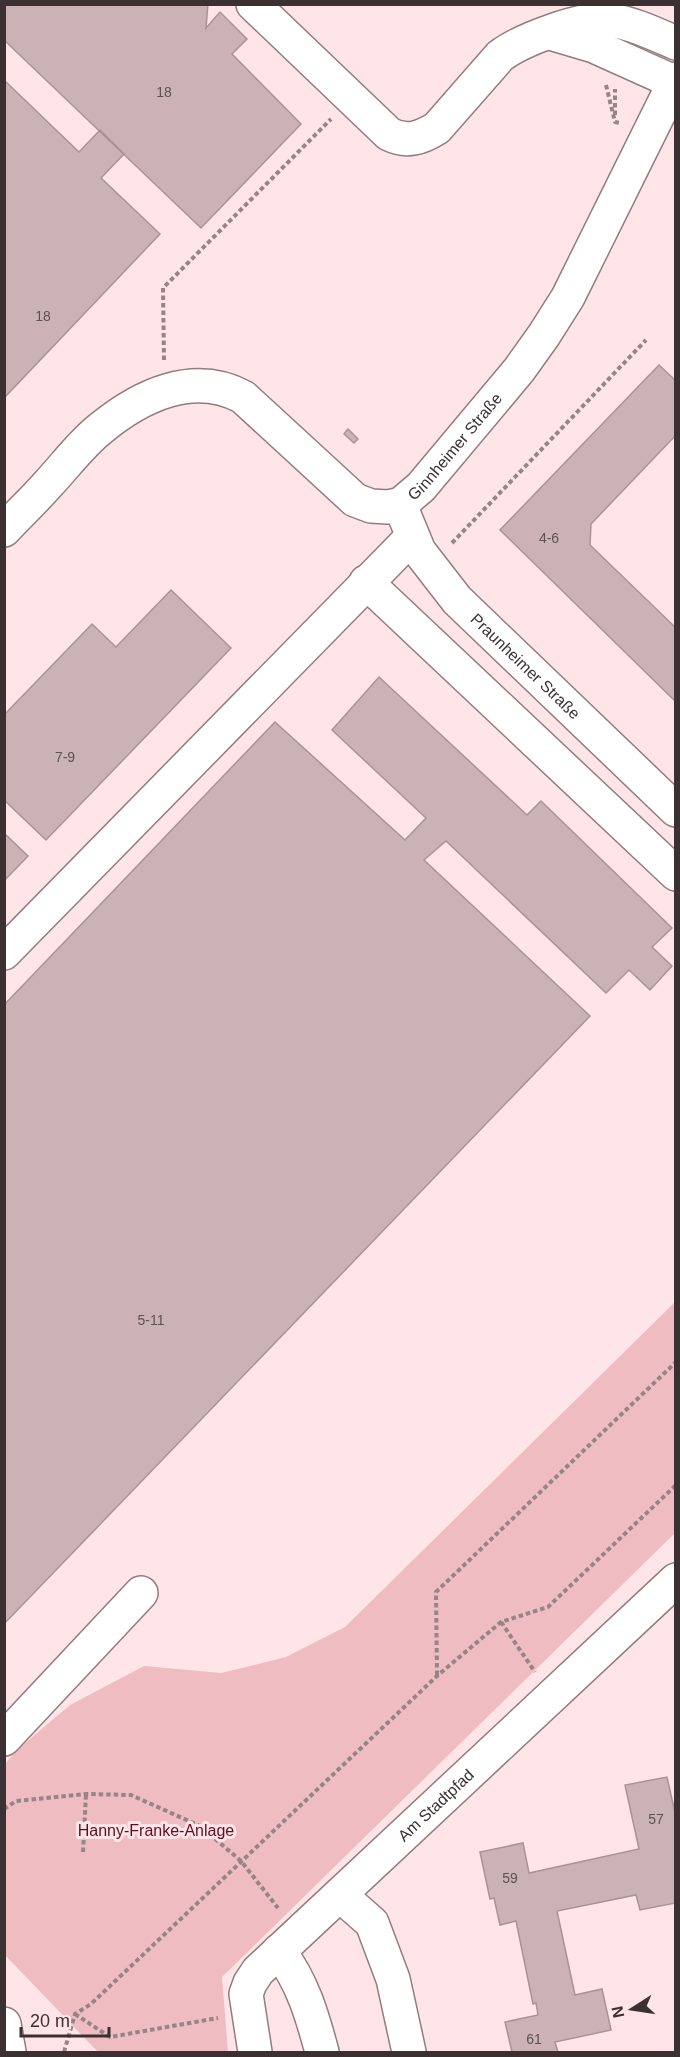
<svg xmlns="http://www.w3.org/2000/svg" width="680" height="2057" font-family="Helvetica,sans-serif">
<style>
.green{fill:#efbdc1}
.building{fill:#cbb2b4;stroke:#ab9395;stroke-width:1.5}
.lines{fill:none;stroke-linecap:round;stroke-linejoin:round}
.minor-casing{stroke:#937c7e;stroke-width:36}
.path{stroke:#968486;stroke-width:4;stroke-dasharray:4.5 3;stroke-linecap:butt}
.minor{stroke:#fff;stroke-width:33}
.labels{text-anchor:middle;stroke-width:6;stroke-linejoin:round;paint-order:stroke}
.number-label{font-size:14px;fill:#5f5152}
.street-label{font-size:16px;fill:#3b3132;stroke:#ffe5e7}
.park-label{font-size:16px;fill:#5d0f23;stroke:#ffe5e7}
</style>
<rect width="100%" height="100%" fill="#ffe5e7"/>
<path class="green" d="M 675,1302 L 675,1533 L 222,1977 L 228,2052 L 98,2052 L 5,1955 L 5,1764 L 18,1749 L 70,1705 L 144,1666 L 221,1673 L 286,1657 L 345,1627 Z"/>
<path class="building" d="M 4,4 L 208,4 L 206,28 L 220,12 L 247,39 L 232,54 L 301,124 L 201,228 L 4,40 Z
M 4,80 L 79,152 L 100,130 L 124,154 L 101,178 L 160,234 L 4,398 Z
M 659,365 L 676,381 L 676,435 L 591,524 L 590,545 L 676,628 L 676,702 L 500,530 Z
M 348,429 L 358,439 L 354,443 L 344,434 Z
M 171,590 L 231,648 L 46,840 L 4,800 L 4,715 L 92,624 L 116,647 Z
M 379,677 L 527,815 L 541,801 L 672,928 L 652,947 L 672,966 L 650,990 L 629,970 L 606,993 L 446,841 L 424,860 L 590,1016 L 4,1624 L 4,1005 L 275,722 L 405,840 L 426,818 L 332,730 Z
M 4,833 L 28,856 L 4,881 Z
M 667,1777 L 676,1817 L 676,1903 L 640,1910 L 636,1895 L 557,1911 L 575,1995 L 602,1989 L 611,2030 L 555,2042 L 558,2052 L 512,2052 L 505,2022 L 538,2015 L 536,2003 L 533,2004 L 516,1921 L 500,1925 L 494,1898 L 490,1899 L 480,1852 L 523,1843 L 529,1873 L 639,1849 L 625,1785 Z"/>
<g class="lines">
<g class="minor-casing">
<g id="minor">
<path d="M 253,4 L 389,134 C 407,143 421,138 437,128 L 500,56 C 521,40 584,16 610,20 C 632,23 655,34 676,43"/>
<path d="M 550,33 L 594,46 L 674,82"/>
<path id="s1" d="M 405,517 L 419,551 L 457,600 L 676,810"/>
<path id="s2" d="M 4,530 C 19,514 35,499 49,483 C 65,466 81,444 100,429 C 140,396 193,370 243,397 L 355,500 L 371,506 L 388,507 L 401,504 L 421,487 L 519,370 L 544,335 L 568,297 L 676,79"/>
<path d="M 366,582 L 676,874"/>
<path d="M 4,953 L 412,537"/>
<path d="M 4,1739 L 141,1593"/>
<path d="M 340,1895 L 372,1923 L 393,1979 L 409,2052"/>
<path d="M 279,1951 C 303,1983 312,2015 322,2052"/>
<path d="M 4,2024 L 9,2052"/>
<path id="s3" d="M 255,2052 L 246,1994 L 250,1983 L 258,1971 L 676,1580"/>
</g>
</g>
<path class="path" d="M 606,85 L 615,122 L 620,123
M 615,115 L 615,89
M 164,360 L 163,288 L 331,119
M 452,543 L 646,340
M 501,1622 L 535,1672
M 437,1675 L 436,1592 L 676,1362
M 4,1809 L 16,1801 L 86,1794 L 131,1795 L 200,1826 L 241,1861 L 278,1908
M 83,1852 L 86,1794
M 75,2014 L 110,2037 L 218,2018
M 64,2052 L 75,2014 L 91,2004 L 437,1676 L 501,1622 L 548,1607 L 676,1485"/>
<use href="#minor" class="minor"/>
</g>
<g class="labels">
<g class="number-label">
<text x="164" y="97">18</text>
<text x="43" y="321">18</text>
<text x="549" y="543">4-6</text>
<text x="65" y="762">7-9</text>
<text x="151" y="1325">5-11</text>
<text x="656" y="1824">57</text>
<text x="510" y="1883">59</text>
<text x="534" y="2044">61</text>
</g>
<g class="street-label">
<text dy="6" stroke="none"><textPath href="#s2" startOffset="574">Ginnheimer Straße</textPath></text>
<text dy="6" stroke="none"><textPath href="#s1" startOffset="194">Praunheimer Straße</textPath></text>
<text dy="6" stroke="none"><textPath href="#s3" startOffset="328">Am Stadtpfad</textPath></text>
</g>
<g class="park-label">
<text x="156" y="1836">Hanny-Franke-Anlage</text>
</g>
</g>
<rect width="680" height="2057" fill="none" stroke="#3b3132" stroke-width="12"/>
<g transform="translate(632 2009) rotate(258)" stroke="#ffe5e7" stroke-width="4.5" paint-order="stroke">
<path d="M0-4.5L10 22L0 15L-10 22Z" fill="#3b3132"/>
<text y="-9" font-size="16" font-weight="bold" text-anchor="middle" fill="#3b3132">N</text>
</g>
<path d="M21 2027v9h88v-9" fill="none" stroke="#3b3132" stroke-width="3"/>
<text x="30" y="2027" font-size="18" fill="#3b3132" stroke="#ffe5e7" stroke-width="4.5" paint-order="stroke">20 m</text>
</svg>
